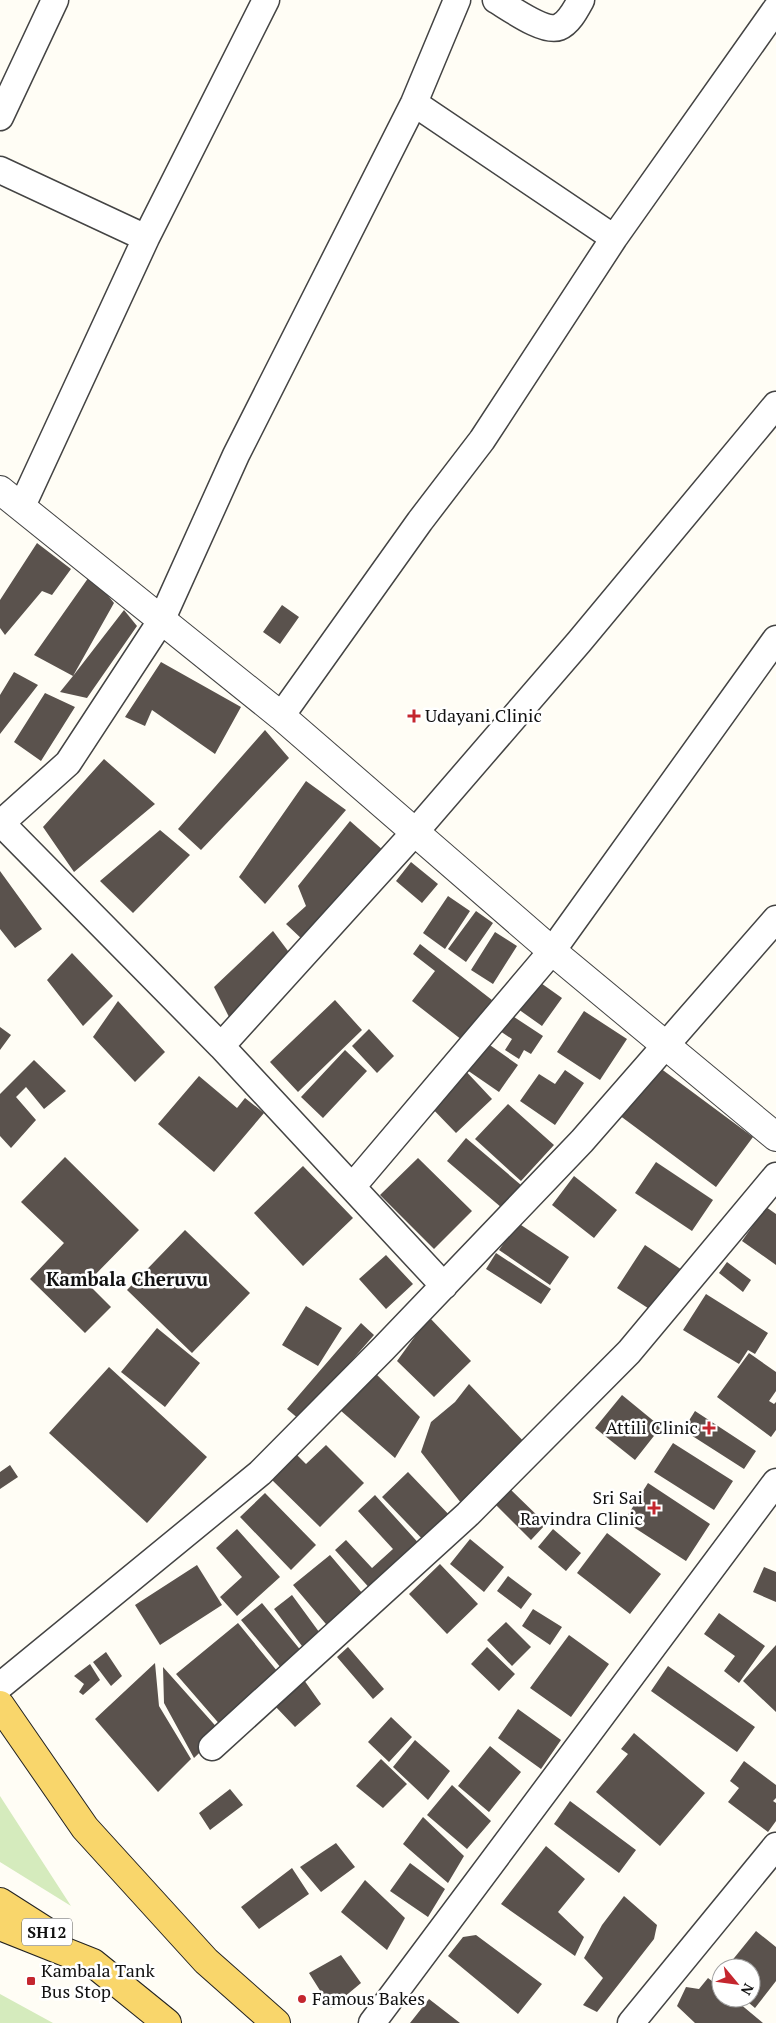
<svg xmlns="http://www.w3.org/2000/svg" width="776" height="2023" font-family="'PT Serif',serif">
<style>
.green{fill:#d5ebbd}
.building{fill:#5a524d}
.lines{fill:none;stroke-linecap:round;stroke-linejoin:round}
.minor-casing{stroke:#444;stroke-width:29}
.tertiary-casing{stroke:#444;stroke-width:30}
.primary-casing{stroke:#222;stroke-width:30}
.minor{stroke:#fff;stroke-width:26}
.tertiary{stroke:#fff;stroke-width:28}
.primary{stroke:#f9d66b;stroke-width:28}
.poi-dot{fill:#c4262e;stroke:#fff;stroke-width:2}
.labels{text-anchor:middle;stroke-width:5;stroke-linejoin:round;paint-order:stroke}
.shield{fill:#fff;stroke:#585858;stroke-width:1}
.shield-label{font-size:16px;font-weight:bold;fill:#111}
.poi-label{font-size:18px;fill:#111;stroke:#fff;text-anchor:start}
.neighbourhood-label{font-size:19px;font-weight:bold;fill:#111;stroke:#fff}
</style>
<rect width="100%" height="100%" fill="#fffdf5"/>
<path class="green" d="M 0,1796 L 71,1906 L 0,1862 Z
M 0,1994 L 53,2023 L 0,2023 Z"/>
<path class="building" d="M 37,543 L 71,569 L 52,595 L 42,591 L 5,635 L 0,628 L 0,600 Z
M 91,574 L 114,603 L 73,676 L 124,610 L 137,626 L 87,698 L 60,692 L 73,676 L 34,655 Z
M 282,605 L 299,617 L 280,644 L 263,632 Z
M 161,662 L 241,707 L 215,754 L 152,710 L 145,726 L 125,717 Z
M 14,672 L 38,685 L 0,734 L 0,695 Z
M 45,693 L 75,707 L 41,761 L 14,742 Z
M 265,730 L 289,758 L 201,850 L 178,829 Z
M 104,759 L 155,804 L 74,872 L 43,827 Z
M 306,781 L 346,810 L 265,904 L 239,877 Z
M 350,821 L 384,851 L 304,941 L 286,924 L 306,906 L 298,886 Z
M 160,830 L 190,855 L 133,913 L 100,881 Z
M 411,862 L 438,884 L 422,903 L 396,881 Z
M 0,871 L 42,929 L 15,948 L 0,929 Z
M 448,896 L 470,911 L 445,949 L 423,933 Z
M 476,911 L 493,923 L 466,962 L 448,949 Z
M 273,931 L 291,955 L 229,1017 L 214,987 Z
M 495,932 L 517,946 L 493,984 L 471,970 Z
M 420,944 L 492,1000 L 462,1040 L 412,1001 L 435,971 L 413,954 Z
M 72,953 L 113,996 L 83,1026 L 47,980 Z
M 538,981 L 562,998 L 542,1026 L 518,1009 Z
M 335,1000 L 362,1030 L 298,1092 L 270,1062 Z
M 118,1001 L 165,1052 L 135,1082 L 93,1037 Z
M 584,1011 L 627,1039 L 600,1080 L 557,1052 Z
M 508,1013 L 543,1036 L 531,1054 L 524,1050 L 519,1059 L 505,1050 L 512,1039 L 497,1029 Z
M 0,1027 L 11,1035 L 0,1050 Z
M 369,1029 L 394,1056 L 377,1073 L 352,1046 Z
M 487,1043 L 518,1065 L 499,1092 L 467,1070 Z
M 345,1050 L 367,1071 L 323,1118 L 301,1097 Z
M 34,1060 L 66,1091 L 44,1109 L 26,1087 L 16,1097 L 36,1120 L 11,1148 L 0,1136 L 0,1094 Z
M 656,1065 L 753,1137 L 716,1187 L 619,1115 Z
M 461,1066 L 492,1099 L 456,1133 L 427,1103 Z
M 565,1070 L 584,1083 L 555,1125 L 520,1101 L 539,1074 L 555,1084 Z
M 199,1076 L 237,1108 L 245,1098 L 264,1113 L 214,1172 L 158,1124 Z
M 508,1104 L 554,1145 L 521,1181 L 475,1139 Z
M 466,1138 L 521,1185 L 502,1208 L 447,1161 Z
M 65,1157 L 139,1230 L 87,1283 L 111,1307 L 85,1333 L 30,1279 L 64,1243 L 21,1202 Z
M 418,1158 L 472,1211 L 434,1249 L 380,1195 Z
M 656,1162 L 713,1200 L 692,1231 L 635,1193 Z
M 303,1166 L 353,1218 L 303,1266 L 254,1213 Z
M 574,1176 L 617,1210 L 594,1238 L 552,1205 Z
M 766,1207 L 776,1214 L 776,1265 L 742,1241 Z
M 518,1223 L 569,1257 L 550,1285 L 499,1250 Z
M 185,1230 L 250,1293 L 192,1353 L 127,1290 Z
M 645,1245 L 682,1270 L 654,1312 L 617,1288 Z
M 496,1253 L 551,1289 L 541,1304 L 486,1269 Z
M 386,1255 L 413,1284 L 386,1309 L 359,1279 Z
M 727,1262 L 751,1280 L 743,1292 L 719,1273 Z
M 706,1294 L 768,1333 L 755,1354 L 748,1350 L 739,1364 L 683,1330 Z
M 306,1306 L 342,1328 L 318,1366 L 282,1345 Z
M 429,1317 L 471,1361 L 434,1397 L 397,1361 Z
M 361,1323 L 374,1335 L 300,1420 L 287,1409 Z
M 157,1328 L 200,1363 L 165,1407 L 121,1372 Z
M 749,1353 L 776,1372 L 776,1391 L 769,1401 L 774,1404 L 776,1402 L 776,1430 L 771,1437 L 717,1397 Z
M 109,1367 L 207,1457 L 147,1523 L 49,1433 Z
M 374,1372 L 420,1417 L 395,1458 L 340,1410 Z
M 469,1384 L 528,1446 L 465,1508 L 421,1452 L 431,1422 L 455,1402 Z
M 622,1395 L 661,1427 L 635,1460 L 595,1428 Z
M 695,1411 L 756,1451 L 744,1469 L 683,1430 Z
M 673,1443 L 733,1481 L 714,1510 L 654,1472 Z
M 326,1445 L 364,1483 L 320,1527 L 271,1479 L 296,1454 L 306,1464 Z
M 10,1465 L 18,1477 L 0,1489 L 0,1472 Z
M 408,1472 L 455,1521 L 429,1546 L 382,1497 Z
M 648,1483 L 710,1524 L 686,1561 L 624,1521 Z
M 509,1488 L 546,1524 L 531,1540 L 495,1504 Z
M 265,1493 L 316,1545 L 291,1570 L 240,1517 Z
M 375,1495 L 423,1548 L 374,1593 L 335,1550 L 346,1540 L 372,1568 L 393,1549 L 358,1511 Z
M 237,1529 L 280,1577 L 237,1616 L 220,1597 L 242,1577 L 216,1548 Z
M 553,1529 L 581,1553 L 566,1571 L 538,1547 Z
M 607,1533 L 661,1574 L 630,1614 L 577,1573 Z
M 470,1539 L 504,1567 L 484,1592 L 450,1564 Z
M 330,1555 L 368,1600 L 331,1630 L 293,1585 Z
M 440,1564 L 478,1604 L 447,1634 L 409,1594 Z
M 197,1565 L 222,1605 L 160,1645 L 135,1605 Z
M 764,1567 L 776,1572 L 776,1602 L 753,1592 Z
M 508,1576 L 532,1594 L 521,1609 L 497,1591 Z
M 292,1595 L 322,1636 L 305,1650 L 274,1609 Z
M 262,1603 L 307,1658 L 286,1674 L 241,1620 Z
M 533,1609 L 562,1627 L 550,1645 L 522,1626 Z
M 719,1613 L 765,1646 L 739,1683 L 724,1671 L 735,1656 L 704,1634 Z
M 506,1622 L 531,1647 L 512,1666 L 487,1640 Z
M 238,1623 L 282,1677 L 222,1727 L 176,1674 Z
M 569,1635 L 609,1664 L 571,1717 L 530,1688 Z
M 776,1645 L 776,1712 L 743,1681 Z
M 348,1647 L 384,1689 L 373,1699 L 337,1657 Z
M 487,1647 L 515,1674 L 499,1691 L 471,1664 Z
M 106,1652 L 122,1676 L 111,1686 L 93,1662 Z
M 155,1663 L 159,1706 L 191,1759 L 158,1792 L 95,1719 Z
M 90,1664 L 100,1680 L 83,1695 L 79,1692 L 84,1684 L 74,1676 Z
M 668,1666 L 755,1727 L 737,1752 L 651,1691 Z
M 163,1667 L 221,1732 L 194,1758 L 164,1703 Z
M 304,1680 L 321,1704 L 295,1727 L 275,1706 Z
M 518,1709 L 561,1740 L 541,1769 L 498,1738 Z
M 391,1717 L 412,1737 L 389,1762 L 368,1742 Z
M 634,1733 L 705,1793 L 660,1846 L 596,1792 L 628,1754 L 621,1749 Z
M 415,1740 L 450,1771 L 428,1800 L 393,1767 Z
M 490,1746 L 521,1772 L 489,1812 L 458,1786 Z
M 381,1759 L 407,1784 L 383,1808 L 356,1786 Z
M 744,1761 L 776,1785 L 776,1798 L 773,1801 L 776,1803 L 776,1821 L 768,1832 L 728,1802 L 739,1788 L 730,1781 Z
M 452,1785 L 491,1821 L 467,1849 L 427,1815 Z
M 230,1789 L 243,1805 L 210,1830 L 199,1813 Z
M 570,1801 L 636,1850 L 619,1873 L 554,1824 Z
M 423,1817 L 464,1856 L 448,1883 L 403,1844 Z
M 336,1843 L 355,1867 L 321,1892 L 300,1867 Z
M 546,1846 L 585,1879 L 558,1912 L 584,1937 L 575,1956 L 501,1904 Z
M 410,1863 L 445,1889 L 428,1917 L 390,1891 Z
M 292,1868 L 309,1894 L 259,1929 L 241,1907 Z
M 365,1880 L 405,1918 L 387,1950 L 341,1912 Z
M 624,1896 L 657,1925 L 654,1939 L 597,2012 L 583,2005 L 603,1978 L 584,1958 L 602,1925 Z
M 756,1931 L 776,1947 L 776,1981 L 755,2008 L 743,1998 L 751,1998 L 751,1968 L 726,1968 Z
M 476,1935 L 542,1984 L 518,2014 L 448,1956 L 463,1937 Z
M 341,1955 L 361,1983 L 331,2008 L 309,1973 Z
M 708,1978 L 721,1988 L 721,1998 L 733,1998 L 763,2023 L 695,2023 L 677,2006 L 686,1987 L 699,1989 Z
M 429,1999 L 460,2023 L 410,2023 Z"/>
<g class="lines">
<g class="minor-casing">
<path id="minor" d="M 496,0 C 510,8 544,33 559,27 C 569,23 576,9 581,0
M 414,103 L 614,238
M 0,117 L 55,0
M 0,170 L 146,238
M 22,506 L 146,238 L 266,0
M 281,716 L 420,521 L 482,440 L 614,238 L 776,9
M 1,823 L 221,1046 L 444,1286
M 0,824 L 68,763 L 161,621 L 236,455 L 414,103 L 457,0
M 221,1046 L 415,832 L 579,642 L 776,405
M 352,1187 L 552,951 L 776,639
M 0,1686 L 260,1473 L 383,1349 L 582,1141 L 776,919
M 212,1747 L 468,1514 L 629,1352 L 776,1176
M 372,2023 L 776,1482
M 631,2023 L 776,1846"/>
</g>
<g class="tertiary-casing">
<path id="tertiary" d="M 0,490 L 281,716 L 552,951 L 776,1137"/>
</g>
<g class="primary-casing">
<path id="primary" d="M 0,1705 L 85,1828 L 206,1961 L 276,2023
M 0,1902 L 47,1932
M 0,1926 L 93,1963 L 167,2023"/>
</g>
<use href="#minor" class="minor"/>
<use href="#tertiary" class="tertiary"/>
<use href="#primary" class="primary"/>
</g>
<g class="poi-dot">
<path d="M411.5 708.5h5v5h5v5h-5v5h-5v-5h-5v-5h5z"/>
<path d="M706.5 1420.5h5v5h5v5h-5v5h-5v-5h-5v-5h5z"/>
<path d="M651.5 1500.5h5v5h5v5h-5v5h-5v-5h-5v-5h5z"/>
<rect x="26" y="1976" width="10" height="10" rx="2.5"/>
<circle cx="302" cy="1999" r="5"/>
</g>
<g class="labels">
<rect class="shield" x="22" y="1918.5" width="50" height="27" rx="4"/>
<g class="shield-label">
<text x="47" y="1938">SH12</text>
</g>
<g class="poi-label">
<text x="425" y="722">Udayani Clinic</text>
<text x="698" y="1434" text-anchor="end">Attili Clinic</text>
<text x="643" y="1504" text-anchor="end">Sri Sai<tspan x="643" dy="21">Ravindra Clinic</tspan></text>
<text x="41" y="1977">Kambala Tank<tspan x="41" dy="21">Bus Stop</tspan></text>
<text x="312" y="2005">Famous Bakes</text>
</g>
<g class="neighbourhood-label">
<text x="127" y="1286">Kambala Cheruvu</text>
</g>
</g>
<g transform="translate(736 1983) rotate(119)"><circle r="24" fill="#ffffff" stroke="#a0a0a0"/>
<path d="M0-4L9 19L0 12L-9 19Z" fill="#c4262e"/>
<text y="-8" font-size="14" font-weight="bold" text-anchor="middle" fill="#111111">N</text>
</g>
</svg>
